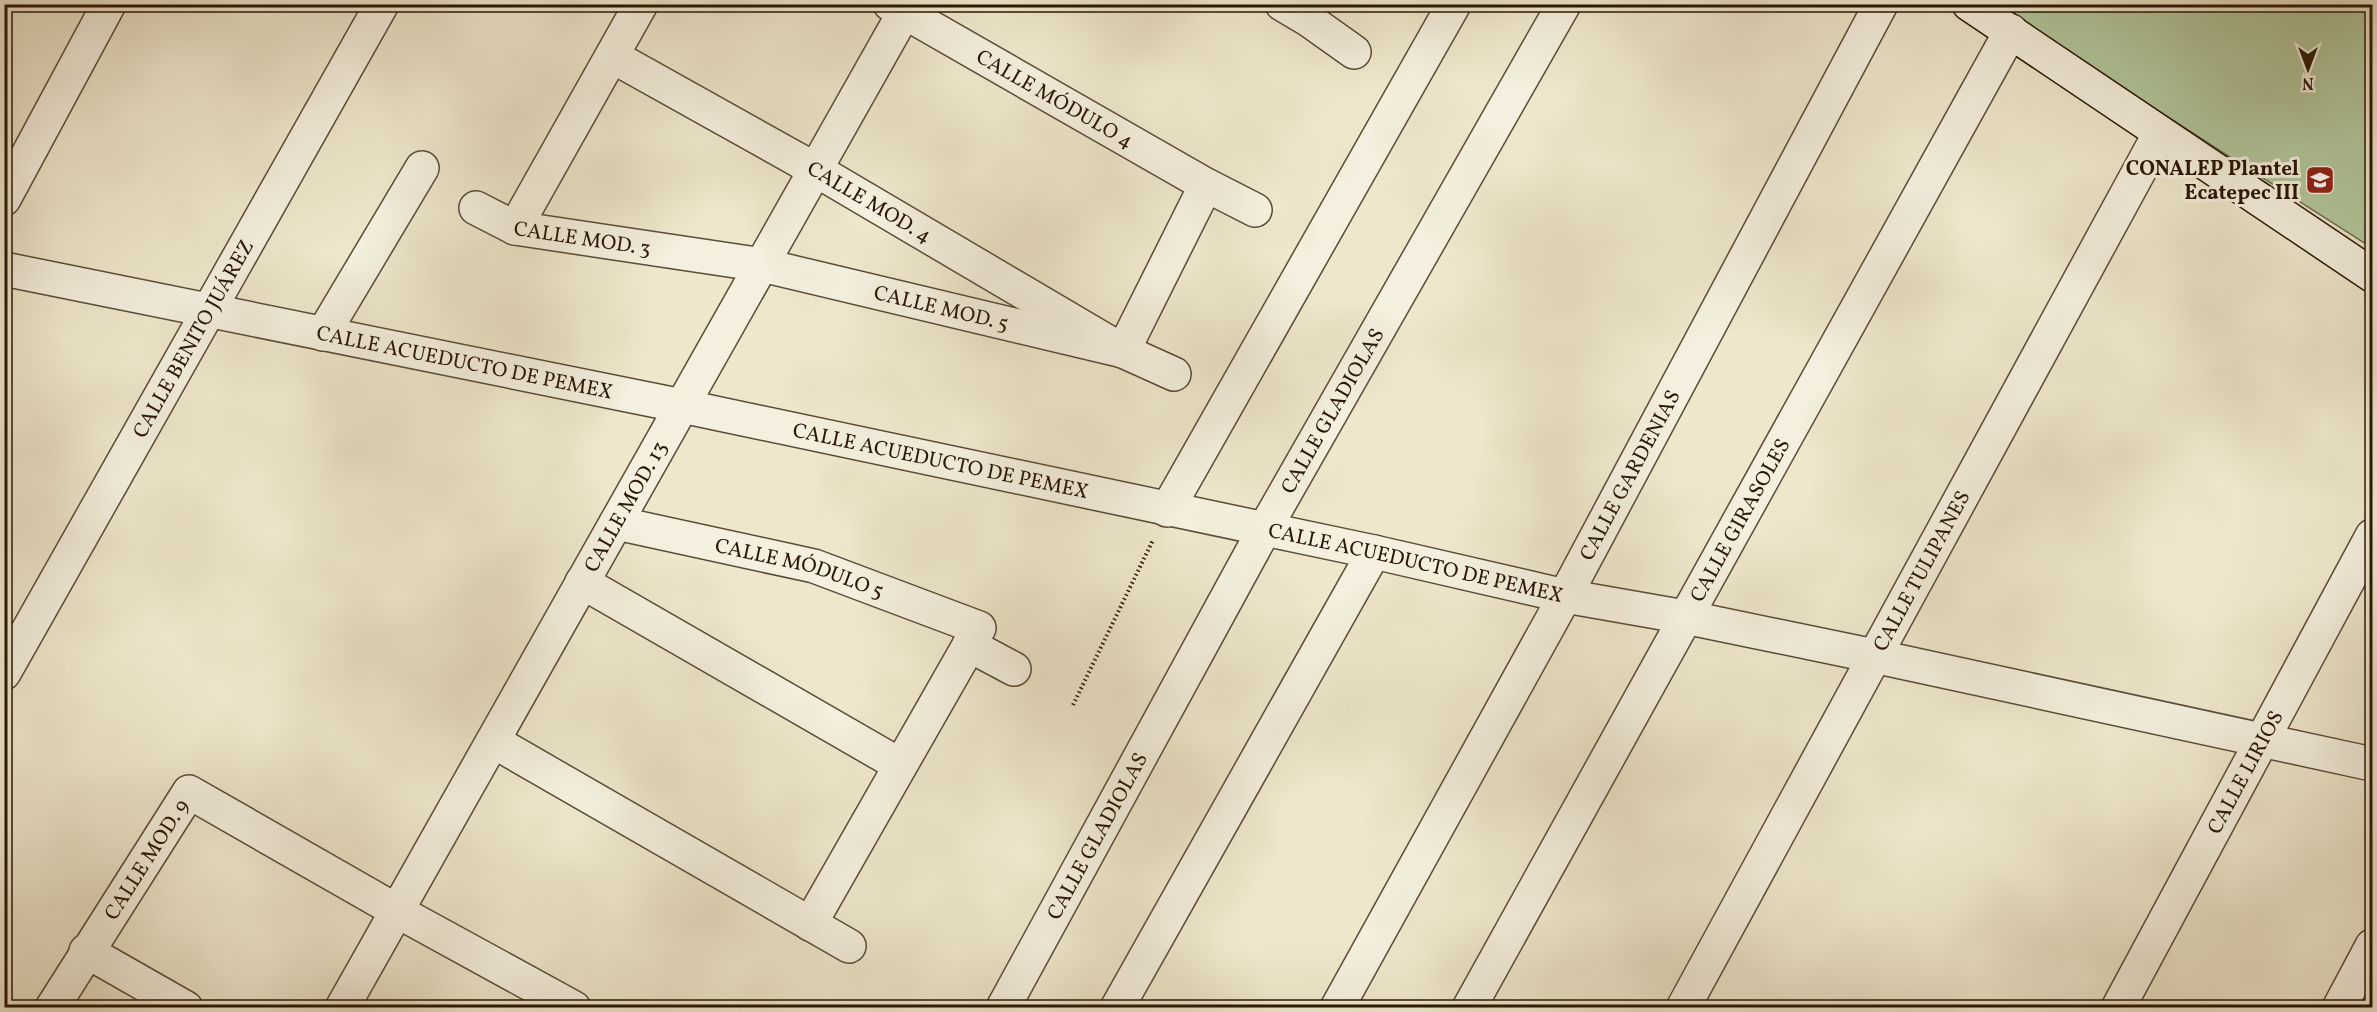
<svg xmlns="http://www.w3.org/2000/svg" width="2377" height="1012" font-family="Vollkorn,serif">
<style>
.green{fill:#b2c79d;stroke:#6e6f51;stroke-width:1.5}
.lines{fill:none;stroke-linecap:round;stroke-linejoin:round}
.street-casing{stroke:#5a4b37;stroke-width:36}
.secondary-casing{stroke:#291705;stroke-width:36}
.path{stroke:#291705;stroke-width:4;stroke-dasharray:1.5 3;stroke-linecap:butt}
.street{stroke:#f4efde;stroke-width:33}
.secondary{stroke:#f4efde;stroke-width:33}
.labels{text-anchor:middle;stroke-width:6;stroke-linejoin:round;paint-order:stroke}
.street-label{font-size:21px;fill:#291705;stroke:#f4efde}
.poi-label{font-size:21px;font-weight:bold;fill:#291705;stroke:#f4efde;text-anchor:end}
</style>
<rect width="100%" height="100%" fill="#eee7cc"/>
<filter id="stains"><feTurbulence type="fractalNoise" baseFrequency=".00333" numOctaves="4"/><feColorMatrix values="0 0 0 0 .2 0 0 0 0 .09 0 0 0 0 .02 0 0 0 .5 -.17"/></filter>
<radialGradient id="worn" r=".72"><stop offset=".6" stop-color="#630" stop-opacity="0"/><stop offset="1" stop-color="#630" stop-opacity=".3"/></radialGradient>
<path class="green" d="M 1993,5 L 2372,5 L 2372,248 Z"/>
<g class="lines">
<g class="street-casing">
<g id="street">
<path id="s1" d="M 890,4 L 1206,185 L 1255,210"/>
<path d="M 1282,4 L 1309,20 L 1354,52"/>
<path id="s2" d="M 612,56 L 816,170 L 1123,351 L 1174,374"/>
<path d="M 4,199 L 109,4"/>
<path id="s3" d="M 476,208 L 515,228 L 762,265 L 1123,351"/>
<path d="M 515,228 L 641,4"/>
<path id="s4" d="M 4,269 L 682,406 L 1374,552 L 1565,596 L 1685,617 L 1874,656 L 2372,764"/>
<path d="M 323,334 L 422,168"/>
<path d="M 1123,351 L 1206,185"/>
<path d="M 1167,510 L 1454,4"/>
<path id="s5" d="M 616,523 L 814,566 L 979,628 L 810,924"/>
<path d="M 582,582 L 900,765"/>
<path d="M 969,645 L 1014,669"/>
<path id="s6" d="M 4,673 L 382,4"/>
<path d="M 493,741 L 849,946"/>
<path d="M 86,951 L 186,1008"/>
<path id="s7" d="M 52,1008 L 189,792 L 397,911 L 574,1008"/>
<path id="s8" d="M 342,1008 L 909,4"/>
<path id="s9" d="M 1003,1008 L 1264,530 L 1564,4"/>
<path d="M 1117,1008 L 1374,552"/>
<path id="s10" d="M 1337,1008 L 1565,596 L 1881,4"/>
<path id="s11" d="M 1469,1008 L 2011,31"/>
<path id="s12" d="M 1683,1008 L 2160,133"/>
<path id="s13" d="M 2118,1008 L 2372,536"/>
<path d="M 2339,1008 L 2372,946"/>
</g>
</g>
<g class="secondary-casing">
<path id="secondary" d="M 1969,4 L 2372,275"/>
</g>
<path class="path" d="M 1073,705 L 1153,540"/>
<use href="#street" class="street"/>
<use href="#secondary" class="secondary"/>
</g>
<defs>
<g id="school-square" transform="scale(1.5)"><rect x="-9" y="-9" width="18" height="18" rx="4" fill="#8f2418" stroke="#f4efde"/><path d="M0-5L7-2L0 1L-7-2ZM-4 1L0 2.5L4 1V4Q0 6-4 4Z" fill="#fff"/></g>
</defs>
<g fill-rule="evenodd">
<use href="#school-square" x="2320" y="180"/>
</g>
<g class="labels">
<g class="street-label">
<text dy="7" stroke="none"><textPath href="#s1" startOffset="190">CALLE MÓDULO 4</textPath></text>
<text dy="7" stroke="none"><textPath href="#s2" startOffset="296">CALLE MOD. 4</textPath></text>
<text dy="7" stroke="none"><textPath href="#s3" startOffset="112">CALLE MOD. 3</textPath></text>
<text dy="7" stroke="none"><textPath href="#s3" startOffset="478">CALLE MOD. 5</textPath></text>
<text dy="7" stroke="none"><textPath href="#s6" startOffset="384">CALLE BENITO JUÁREZ</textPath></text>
<text dy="7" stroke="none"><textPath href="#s4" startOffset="470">CALLE ACUEDUCTO DE PEMEX</textPath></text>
<text dy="7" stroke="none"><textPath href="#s9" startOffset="682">CALLE GLADIOLAS</textPath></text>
<text dy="7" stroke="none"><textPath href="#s4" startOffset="956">CALLE ACUEDUCTO DE PEMEX</textPath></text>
<text dy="7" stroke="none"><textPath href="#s10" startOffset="608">CALLE GARDENIAS</textPath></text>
<text dy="7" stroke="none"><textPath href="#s8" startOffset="576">CALLE MOD. 13</textPath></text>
<text dy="7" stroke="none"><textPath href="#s11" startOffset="558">CALLE GIRASOLES</textPath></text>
<text dy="7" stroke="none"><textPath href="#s4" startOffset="1442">CALLE ACUEDUCTO DE PEMEX</textPath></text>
<text dy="7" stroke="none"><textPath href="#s5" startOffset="189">CALLE MÓDULO 5</textPath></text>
<text dy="7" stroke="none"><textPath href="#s12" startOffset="498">CALLE TULIPANES</textPath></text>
<text dy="7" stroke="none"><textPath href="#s13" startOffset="268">CALLE LIRIOS</textPath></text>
<text dy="7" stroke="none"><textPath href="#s9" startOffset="196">CALLE GLADIOLAS</textPath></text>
<text dy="7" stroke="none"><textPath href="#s7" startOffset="176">CALLE MOD. 9</textPath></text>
</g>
<g class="poi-label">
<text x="2299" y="175">CONALEP Plantel<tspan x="2299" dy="24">Ecatepec III</tspan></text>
</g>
</g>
<rect width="2377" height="1012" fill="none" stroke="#eee7cc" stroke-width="24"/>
<rect x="6" y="6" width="2365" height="1000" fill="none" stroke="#291705" stroke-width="3"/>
<rect x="12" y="12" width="2353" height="988" fill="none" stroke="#291705" stroke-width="1.5"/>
<g transform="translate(2308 69) rotate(180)" stroke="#f4efde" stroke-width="4.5" paint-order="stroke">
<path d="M0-4.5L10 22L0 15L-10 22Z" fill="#291705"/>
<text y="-9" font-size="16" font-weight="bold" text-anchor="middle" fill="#291705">N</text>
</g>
<rect width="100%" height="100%" filter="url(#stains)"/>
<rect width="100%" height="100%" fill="url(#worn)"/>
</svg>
